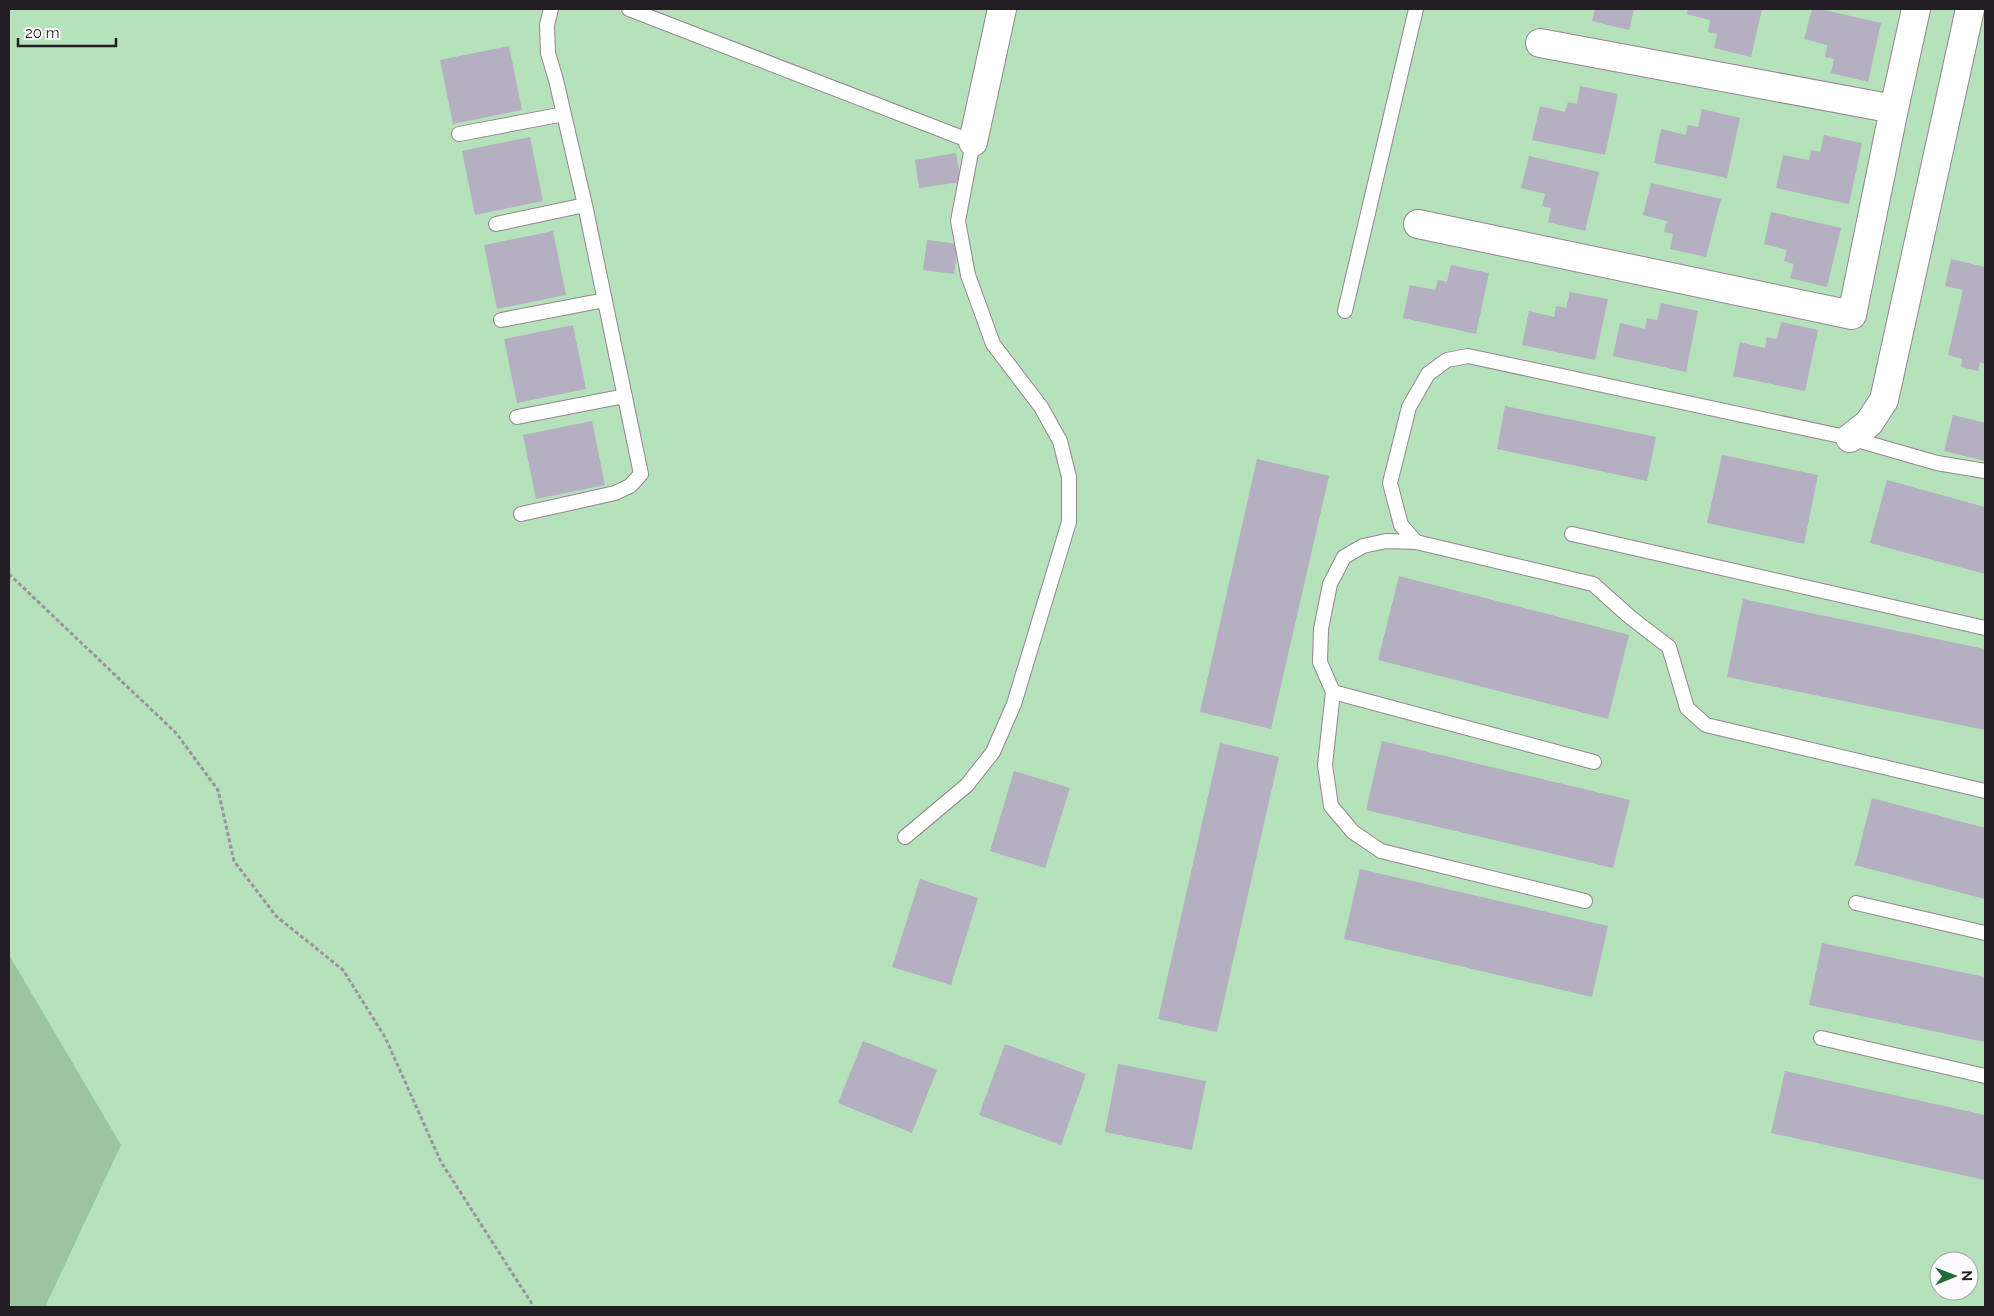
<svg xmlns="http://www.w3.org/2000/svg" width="1994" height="1316" font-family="Raleway,sans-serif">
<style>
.green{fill:#b6e2bb;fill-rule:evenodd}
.forest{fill:#9ac59e}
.building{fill:#b4afc1}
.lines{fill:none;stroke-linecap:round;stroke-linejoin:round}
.lane-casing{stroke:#948593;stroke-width:16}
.street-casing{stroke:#948593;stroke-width:30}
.path{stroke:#9d929c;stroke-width:3;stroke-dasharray:4 2.5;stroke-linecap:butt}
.lane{stroke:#fff;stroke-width:14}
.street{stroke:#fff;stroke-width:28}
</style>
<rect width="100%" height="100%" fill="#f8e8f6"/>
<path class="green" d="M 9,9 L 1985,9 L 1985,1307 L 9,1307 ZM 1939,1261 L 1969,1261 L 1969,1291 L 1939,1291 Z"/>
<path class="forest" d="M 9,955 L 121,1145 L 45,1307 L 9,1307 Z"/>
<path class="building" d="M 1595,9 L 1634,9 L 1629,30 L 1592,21 Z
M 1688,9 L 1762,9 L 1751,57 L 1714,48 L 1717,34 L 1708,32 L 1710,20 L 1687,14 Z
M 1812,9 L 1820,9 L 1881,23 L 1868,82 L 1831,73 L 1834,59 L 1825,57 L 1827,45 L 1804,39 Z
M 509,46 L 522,110 L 453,124 L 440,60 Z
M 1580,86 L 1618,94 L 1605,155 L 1532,140 L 1540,106 L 1565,112 L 1568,102 L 1577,104 Z
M 1702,109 L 1740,118 L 1727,178 L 1654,163 L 1661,129 L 1686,135 L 1688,125 L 1698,127 Z
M 1824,135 L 1862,143 L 1849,204 L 1776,188 L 1783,155 L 1809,160 L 1811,150 L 1820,152 Z
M 530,137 L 543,201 L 475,215 L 462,151 Z
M 956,153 L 961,182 L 919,188 L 915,160 Z
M 1529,156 L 1599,172 L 1585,231 L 1548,222 L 1551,208 L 1542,206 L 1545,194 L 1521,188 Z
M 1651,183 L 1721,199 L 1706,257 L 1670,249 L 1673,234 L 1664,232 L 1667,221 L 1643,215 Z
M 1771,212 L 1841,228 L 1827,287 L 1790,278 L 1794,264 L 1784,261 L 1787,250 L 1764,244 Z
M 553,231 L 566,295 L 497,309 L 484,245 Z
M 927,240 L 958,244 L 954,274 L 923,270 Z
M 1951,259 L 1985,267 L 1985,364 L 1980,362 L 1978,371 L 1961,367 L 1962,359 L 1948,355 L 1963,290 L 1945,286 Z
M 1451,265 L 1489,273 L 1476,334 L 1403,318 L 1410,285 L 1435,290 L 1438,280 L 1447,282 Z
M 1570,292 L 1608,299 L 1595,360 L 1522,345 L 1529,311 L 1554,317 L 1556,306 L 1566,308 Z
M 1661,303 L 1698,311 L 1686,372 L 1613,356 L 1620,323 L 1645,329 L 1647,318 L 1657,320 Z
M 1781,322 L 1818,330 L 1805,391 L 1733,376 L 1740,342 L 1765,348 L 1767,337 L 1777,339 Z
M 573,325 L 586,389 L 517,403 L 504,339 Z
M 1505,406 L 1656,437 L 1647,481 L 1497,449 Z
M 1953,415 L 1985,423 L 1985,461 L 1944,451 Z
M 592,421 L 605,485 L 536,499 L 523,435 Z
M 1722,455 L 1818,475 L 1804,544 L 1707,523 Z
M 1257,459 L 1329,476 L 1271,729 L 1200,712 Z
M 1887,480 L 1985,507 L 1985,574 L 1870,543 Z
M 1399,576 L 1629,635 L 1608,719 L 1378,660 Z
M 1743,599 L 1985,649 L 1985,730 L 1727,677 Z
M 1382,741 L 1630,800 L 1613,868 L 1366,810 Z
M 1220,743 L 1279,757 L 1217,1032 L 1158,1019 Z
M 1014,771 L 1070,788 L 1045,868 L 990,851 Z
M 1872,798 L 1985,828 L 1985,899 L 1855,865 Z
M 1360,869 L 1608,926 L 1592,997 L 1344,939 Z
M 920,879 L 978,898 L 951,985 L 892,967 Z
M 1822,943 L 1985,977 L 1985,1042 L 1809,1005 Z
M 863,1041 L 937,1070 L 912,1133 L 838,1103 Z
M 1005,1044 L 1086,1074 L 1061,1145 L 979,1115 Z
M 1118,1064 L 1206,1081 L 1192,1150 L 1105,1132 Z
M 1785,1071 L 1985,1115 L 1985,1180 L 1771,1133 Z"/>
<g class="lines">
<g class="lane-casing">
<path id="lane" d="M 629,9 L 973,142 L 958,221 L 968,275 L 993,344 L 1041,407 L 1060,441 L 1069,477 L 1069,522 L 1014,704 L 993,752 L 967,785 L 905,837
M 459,134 L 564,114
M 496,224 L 585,205
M 1345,311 L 1416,9
M 501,320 L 605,300
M 517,417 L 625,396
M 521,514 L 615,493 L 630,486 L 641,474 L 585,205 L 556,80 L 548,53 L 547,25 L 551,9
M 1572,534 L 1985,628
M 1416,542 L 1593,584 L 1630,617 L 1669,647 L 1687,708 L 1706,725 L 1985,791
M 1333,692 L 1594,762
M 1585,901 L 1381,851 L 1353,832 L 1331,806 L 1325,765 L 1333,692 L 1320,662 L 1321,629 L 1330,584 L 1344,557 L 1363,546 L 1386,541 L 1416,542 L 1401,525 L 1390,483 L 1409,407 L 1428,374 L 1447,360 L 1468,356 L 1850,438 L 1937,463 L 1985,471
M 1856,903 L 1985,933
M 1821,1038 L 1985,1076"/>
</g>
<g class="street-casing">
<path id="street" d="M 1540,43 L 1894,109
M 973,142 L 1002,9
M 1418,224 L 1852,315 L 1894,109 L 1916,9
M 1850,438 L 1869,423 L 1884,400 L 1970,9"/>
</g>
<path class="path" d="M 9,574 L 176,733 L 218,790 L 234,861 L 276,916 L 343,970 L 385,1037 L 441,1162 L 534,1307"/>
<use href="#lane" class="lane"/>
<use href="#street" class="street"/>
</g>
<rect width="1994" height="1316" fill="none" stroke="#231e23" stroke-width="20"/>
<g transform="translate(1954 1276) rotate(89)"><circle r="24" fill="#fdfafd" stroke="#a6a2a6"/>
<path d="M0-4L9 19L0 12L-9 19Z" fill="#206b39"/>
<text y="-8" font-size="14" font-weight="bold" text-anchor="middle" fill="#231e23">N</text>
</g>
<path d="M18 38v8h98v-8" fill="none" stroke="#231e23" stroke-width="2.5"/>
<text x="25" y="38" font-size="15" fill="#231e23" stroke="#fdfafd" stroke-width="4" paint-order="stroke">20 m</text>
</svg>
